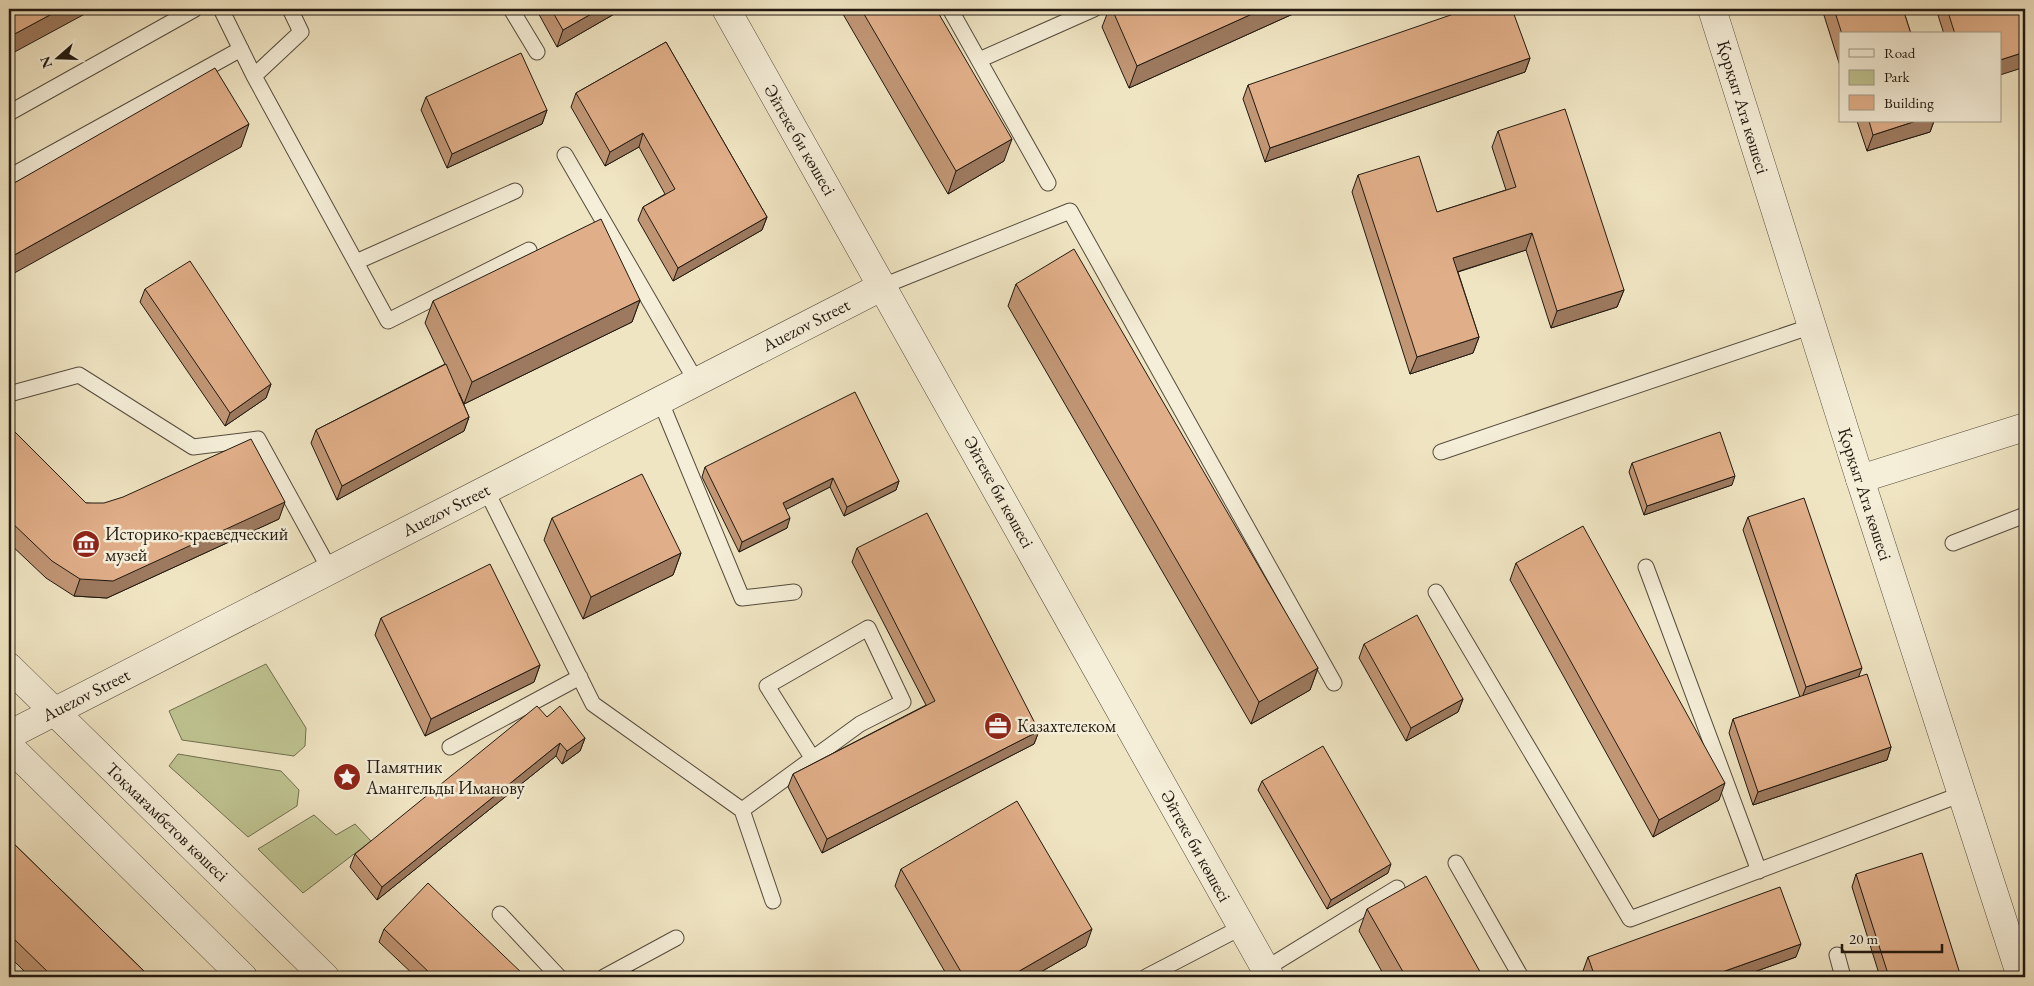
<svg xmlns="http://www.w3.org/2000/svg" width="2034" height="986" font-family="'EB Garamond',serif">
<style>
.green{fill:#bec390;stroke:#706e50}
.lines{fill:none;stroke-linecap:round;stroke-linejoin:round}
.service-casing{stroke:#554c3d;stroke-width:17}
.minor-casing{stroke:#554c3d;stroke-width:29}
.tertiary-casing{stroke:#554c3d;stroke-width:29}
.service{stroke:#f5eed8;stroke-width:15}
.minor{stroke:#f5eed8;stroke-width:28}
.tertiary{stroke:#f5eed8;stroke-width:28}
.wall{fill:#c19675;stroke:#211910}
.shaded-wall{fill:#9d7a5f;stroke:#211910}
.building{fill:#e0ae88;stroke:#211910}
.labels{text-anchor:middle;stroke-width:5;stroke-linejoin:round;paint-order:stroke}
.street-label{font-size:18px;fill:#211910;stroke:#f5eed8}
.poi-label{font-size:18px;fill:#211910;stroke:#f5eed8;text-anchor:start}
</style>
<rect width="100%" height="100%" fill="#f0e5c3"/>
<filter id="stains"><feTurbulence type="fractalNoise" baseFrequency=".004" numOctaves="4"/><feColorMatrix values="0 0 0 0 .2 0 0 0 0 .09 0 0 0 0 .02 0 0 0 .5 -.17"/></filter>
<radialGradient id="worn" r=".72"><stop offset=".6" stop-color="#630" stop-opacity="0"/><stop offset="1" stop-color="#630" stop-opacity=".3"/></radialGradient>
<path class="green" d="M 266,664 L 306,728 L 305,746 L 294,756 L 182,740 L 169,711 Z
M 178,754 L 281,771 L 299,790 L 297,806 L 248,837 L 169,766 Z
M 314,815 L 336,835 L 355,824 L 371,841 L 303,893 L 258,849 Z"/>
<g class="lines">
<g class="service-casing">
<path id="service" d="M 221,9 L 254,76 L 301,32 L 290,9
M 511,9 L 537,52
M 950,9 L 1048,183
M 979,60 L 1094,9
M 254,76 L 388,321 L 529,250
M 9,113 L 195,9
M 565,155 L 696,381
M 9,177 L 241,49
M 356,262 L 515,191
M 883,286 L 1070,211 L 1334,683
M 9,394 L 79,375 L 193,447 L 258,439 L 330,570
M 660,400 L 742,598 L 794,592
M 1441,452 L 1812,326
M 486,490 L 593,704 L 742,810 L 773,901
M 1953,543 L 2025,515
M 1646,567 L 1759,871
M 1436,592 L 1630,919 L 1962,794
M 450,747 L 580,677
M 742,810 L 860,724 L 903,702 L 868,628 L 767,686 L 813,759
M 1456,863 L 1521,977
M 500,914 L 559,977
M 1837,955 L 1843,977
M 1265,969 L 1397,888
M 604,977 L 676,938
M 1146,977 L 1242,927"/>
</g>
<g class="minor-casing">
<path id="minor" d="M 726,9 L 1270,977
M 1860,479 L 2025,427
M 9,735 L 883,286"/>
</g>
<g class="tertiary-casing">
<path id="tertiary" d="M 1712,9 L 1860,479 L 2021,977
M 9,667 L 325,977
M 9,746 L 243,977"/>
</g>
<use href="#service" class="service"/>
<use href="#minor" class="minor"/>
<use href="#tertiary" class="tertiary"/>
</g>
<path class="wall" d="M 536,9 L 618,9 L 616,13 L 557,47 Z
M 840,9 L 936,9 L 1004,161 L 948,194 Z
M 1109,9 L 1304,9 L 1129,88 L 1102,27 Z
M 1822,9 L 1903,9 L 1911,34 L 1840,34 L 1840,66 Z
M 1936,9 L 2025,9 L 2000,34 L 1944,34 Z
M 666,42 L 767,217 L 762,230 L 673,281 L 638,220 L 643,207 L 665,194 L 639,147 L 605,166 L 571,107 L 576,93 Z
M 1530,58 L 1525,72 L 1265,162 L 1243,99 L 1248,85 Z
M 426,97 L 547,110 L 542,124 L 447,168 L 421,110 Z
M 1857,121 L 1934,121 L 1930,132 L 1867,151 Z
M 1498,131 L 1624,290 L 1617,307 L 1551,328 L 1526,250 L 1458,272 L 1479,337 L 1473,353 L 1410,374 L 1352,192 L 1358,175 L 1437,212 L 1506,190 L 1492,147 Z
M 1016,284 L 1318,668 L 1310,690 L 1251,724 L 1008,306 Z
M 145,289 L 271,384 L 266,398 L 225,426 L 140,302 Z
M 640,300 L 632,322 L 464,404 L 459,393 L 469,417 L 464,431 L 337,500 L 311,443 L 316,430 L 445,364 L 425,323 L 433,301 Z
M 9,426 L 86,503 L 279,519 L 107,598 L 74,596 L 46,578 L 9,543 Z
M 1632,463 L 1732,485 L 1644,515 L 1629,472 Z
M 705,467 L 899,481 L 896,490 L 844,516 L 830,487 L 786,509 L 787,528 L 739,552 L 702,477 Z
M 1748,517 L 1859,677 L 1891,747 L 1887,760 L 1753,805 L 1729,733 L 1733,719 L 1800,697 L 1743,530 Z
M 552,518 L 681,553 L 673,575 L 583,619 L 544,540 Z
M 857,548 L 1039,731 L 1034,744 L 822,853 L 788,787 L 793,774 L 926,705 L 852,562 Z
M 1516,563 L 1719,800 L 1653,837 L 1510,580 Z
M 381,618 L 540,665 L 534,682 L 425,736 L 375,635 Z
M 1364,644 L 1463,699 L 1458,712 L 1406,741 L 1359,658 Z
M 547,717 L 585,738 L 580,751 L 562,764 L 556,756 L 377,900 L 350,867 L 355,854 Z
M 1262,781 L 1388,873 L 1327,909 L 1258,790 Z
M 9,839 L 150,977 L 30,977 L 9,956 Z
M 901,869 L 1086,946 L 1032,977 L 948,977 L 895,886 Z
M 1856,874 L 1961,977 L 1880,977 L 1852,887 Z
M 1367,909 L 1483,977 L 1385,977 L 1359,931 Z
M 384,929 L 526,977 L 416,977 L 379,942 Z
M 1588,957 L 1796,957 L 1740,977 L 1586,977 L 1583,971 Z"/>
<path class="shaded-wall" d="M 61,9 L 94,9 L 9,55 L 9,37 Z
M 600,9 L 618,9 L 616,13 L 557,47 L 563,30 Z
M 1263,9 L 1304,9 L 1129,88 L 1137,66 Z
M 2025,52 L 2025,67 L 2000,75 L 2000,60 Z
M 1530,58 L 1525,72 L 1265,162 L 1270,148 Z
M 547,110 L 542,124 L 447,168 L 452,154 Z
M 1916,121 L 1934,121 L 1930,132 L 1867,151 L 1873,135 Z
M 249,124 L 241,147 L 9,276 L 9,258 Z
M 643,133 L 639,147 L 605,166 L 610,152 Z
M 1012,139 L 1004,161 L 948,194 L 956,171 Z
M 767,217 L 762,230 L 673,281 L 678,268 Z
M 1532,233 L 1526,250 L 1447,275 L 1453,258 Z
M 1624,290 L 1617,307 L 1551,328 L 1557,311 Z
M 640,300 L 632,322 L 464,404 L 472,382 Z
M 1479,337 L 1473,353 L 1410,374 L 1417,357 Z
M 271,384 L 266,398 L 225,426 L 230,413 Z
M 469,417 L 464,431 L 337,500 L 342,486 Z
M 1735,476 L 1732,485 L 1644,515 L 1647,506 Z
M 833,478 L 830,487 L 779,513 L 783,503 Z
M 899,481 L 896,490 L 844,516 L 847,507 Z
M 285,502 L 279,519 L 107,598 L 74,596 L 80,579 Z
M 790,518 L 787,528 L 739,552 L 742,542 Z
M 681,553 L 673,575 L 583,619 L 591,597 Z
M 540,665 L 534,682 L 425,736 L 431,719 Z
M 1318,668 L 1310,690 L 1251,724 L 1259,702 Z
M 1862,668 L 1857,681 L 1801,700 L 1806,687 Z
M 1463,699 L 1458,712 L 1406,741 L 1411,728 Z
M 1039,731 L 1034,744 L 822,853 L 827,839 Z
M 585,738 L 580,751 L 562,764 L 567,751 Z
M 560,743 L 556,756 L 377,900 L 382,887 Z
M 1891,747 L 1887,760 L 1753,805 L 1758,792 Z
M 1725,783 L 1719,800 L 1653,837 L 1659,820 Z
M 1391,864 L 1388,873 L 1327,909 L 1331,900 Z
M 1092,929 L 1086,946 L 1032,977 L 1009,977 Z
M 1801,944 L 1796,957 L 1740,977 L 1708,977 Z"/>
<path class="building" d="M 9,9 L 61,9 L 9,37 Z
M 551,9 L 600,9 L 563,30 Z
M 861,9 L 936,9 L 1012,139 L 956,171 Z
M 1112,9 L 1263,9 L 1137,66 Z
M 1468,9 L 1512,9 L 1530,58 L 1270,148 L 1248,85 Z
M 1834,9 L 1903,9 L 1911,34 L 1842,34 Z
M 1947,9 L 2025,9 L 2025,52 L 2000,60 L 2000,34 L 1955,34 Z
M 666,42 L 767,217 L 678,268 L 643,207 L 675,189 L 643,133 L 610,152 L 576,93 Z
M 521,53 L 547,110 L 452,154 L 426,97 Z
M 215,68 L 249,124 L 9,258 L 9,186 Z
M 1565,109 L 1624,290 L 1557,311 L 1532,233 L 1453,258 L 1479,337 L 1417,357 L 1358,175 L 1419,156 L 1437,212 L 1516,187 L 1498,131 Z
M 1869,121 L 1916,121 L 1873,135 Z
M 601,219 L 640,300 L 472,382 L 433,301 Z
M 1074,249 L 1318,668 L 1259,702 L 1016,284 Z
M 190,261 L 271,384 L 230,413 L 145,289 Z
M 446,364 L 469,417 L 342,486 L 316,430 Z
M 855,392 L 899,481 L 847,507 L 833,478 L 783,503 L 790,518 L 742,542 L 705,467 Z
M 9,426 L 86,503 L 104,503 L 123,497 L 251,439 L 285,502 L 113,581 L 80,579 L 52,561 L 9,520 Z
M 1720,432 L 1735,476 L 1647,506 L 1632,463 Z
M 642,474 L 681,553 L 591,597 L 552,518 Z
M 1804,498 L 1862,668 L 1806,687 L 1748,517 Z
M 927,513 L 1039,731 L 827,839 L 793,774 L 935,701 L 857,548 Z
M 1583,526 L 1725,783 L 1659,820 L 1516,563 Z
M 490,564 L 540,665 L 431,719 L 381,618 Z
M 1417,615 L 1463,699 L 1411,728 L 1364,644 Z
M 1867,674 L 1891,747 L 1758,792 L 1733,719 Z
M 537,706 L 547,717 L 560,706 L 585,738 L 567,751 L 560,743 L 382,887 L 355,854 Z
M 1323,746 L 1391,864 L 1331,900 L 1262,781 Z
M 1017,801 L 1092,929 L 1009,977 L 964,977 L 901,869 Z
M 9,839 L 150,977 L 53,977 L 9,934 Z
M 1922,853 L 1961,977 L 1889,977 L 1856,874 Z
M 1426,876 L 1483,977 L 1406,977 L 1367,909 Z
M 428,883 L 526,977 L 434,977 L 384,929 Z
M 1780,887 L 1801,944 L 1708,977 L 1595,977 L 1588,957 Z
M 633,970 L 640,977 L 626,977 Z"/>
<defs>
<g id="museum-disc" transform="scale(1.4375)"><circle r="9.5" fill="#8f2418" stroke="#f5eed8"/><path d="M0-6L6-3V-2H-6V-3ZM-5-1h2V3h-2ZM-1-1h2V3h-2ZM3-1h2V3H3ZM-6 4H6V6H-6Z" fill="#fff"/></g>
<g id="office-disc" transform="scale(1.4375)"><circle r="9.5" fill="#8f2418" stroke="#f5eed8"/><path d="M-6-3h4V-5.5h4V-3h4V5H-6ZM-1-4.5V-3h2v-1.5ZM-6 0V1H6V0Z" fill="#fff"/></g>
<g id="sight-disc" transform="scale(1.4375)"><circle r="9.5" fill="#8f2418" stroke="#f5eed8"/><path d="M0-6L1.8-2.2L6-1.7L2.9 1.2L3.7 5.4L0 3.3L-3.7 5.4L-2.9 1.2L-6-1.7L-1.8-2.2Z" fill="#fff"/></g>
</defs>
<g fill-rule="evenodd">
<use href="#museum-disc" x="86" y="544"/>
<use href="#office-disc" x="998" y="726"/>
<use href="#sight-disc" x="347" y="777"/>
</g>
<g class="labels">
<g class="street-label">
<text transform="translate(1743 107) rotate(73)" y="6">Қорқыт Ата көшесі</text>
<text transform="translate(800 140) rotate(60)" y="6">Әйтеке би көшесі</text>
<text transform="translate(806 325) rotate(-27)" y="6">Auezov Street</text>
<text transform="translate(999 492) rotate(61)" y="6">Әйтеке би көшесі</text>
<text transform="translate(1865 494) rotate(72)" y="6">Қорқыт Ата көшесі</text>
<text transform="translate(446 510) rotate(-27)" y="6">Auezov Street</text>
<text transform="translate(86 695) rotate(-27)" y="6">Auezov Street</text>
<text transform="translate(167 822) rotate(44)" y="6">Тоқмағамбетов көшесі</text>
<text transform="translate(1196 846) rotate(61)" y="6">Әйтеке би көшесі</text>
</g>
<g class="poi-label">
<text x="105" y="540">Историко-краеведческий<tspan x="105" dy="21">музей</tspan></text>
<text x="1017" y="732">Казахтелеком</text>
<text x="366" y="773">Памятник<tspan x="366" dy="21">Амангельды Иманову</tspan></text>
</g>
</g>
<rect width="2034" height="986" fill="none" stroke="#f0e5c3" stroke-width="30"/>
<rect x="10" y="10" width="2014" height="966" fill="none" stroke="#211910" stroke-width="2.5"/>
<rect x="15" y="15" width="2004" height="956" fill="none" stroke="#211910"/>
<rect x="1839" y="32" width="162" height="90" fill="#f5eed8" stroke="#a09988"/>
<rect x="1849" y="49" width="25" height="8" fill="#f5eed8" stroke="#a09988"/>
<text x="1884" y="58" font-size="15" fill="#211910">Road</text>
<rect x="1849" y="70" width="25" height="15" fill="#bec390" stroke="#a09988"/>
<text x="1884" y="82" font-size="15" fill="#211910">Park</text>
<rect x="1849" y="95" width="25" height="15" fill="#e0ae88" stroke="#a09988"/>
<text x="1884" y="108" font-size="15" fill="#211910">Building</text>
<g transform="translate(58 58) rotate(250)" stroke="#f5eed8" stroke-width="4" paint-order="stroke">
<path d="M0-4L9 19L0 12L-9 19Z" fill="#211910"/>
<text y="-8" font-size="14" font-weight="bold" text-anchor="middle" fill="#211910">N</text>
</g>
<path d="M1842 944v8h100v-8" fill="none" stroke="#211910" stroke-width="2.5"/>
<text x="1849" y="944" font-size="15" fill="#211910" stroke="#f5eed8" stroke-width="4" paint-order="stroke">20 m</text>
<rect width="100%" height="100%" filter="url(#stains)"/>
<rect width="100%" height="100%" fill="url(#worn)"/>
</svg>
